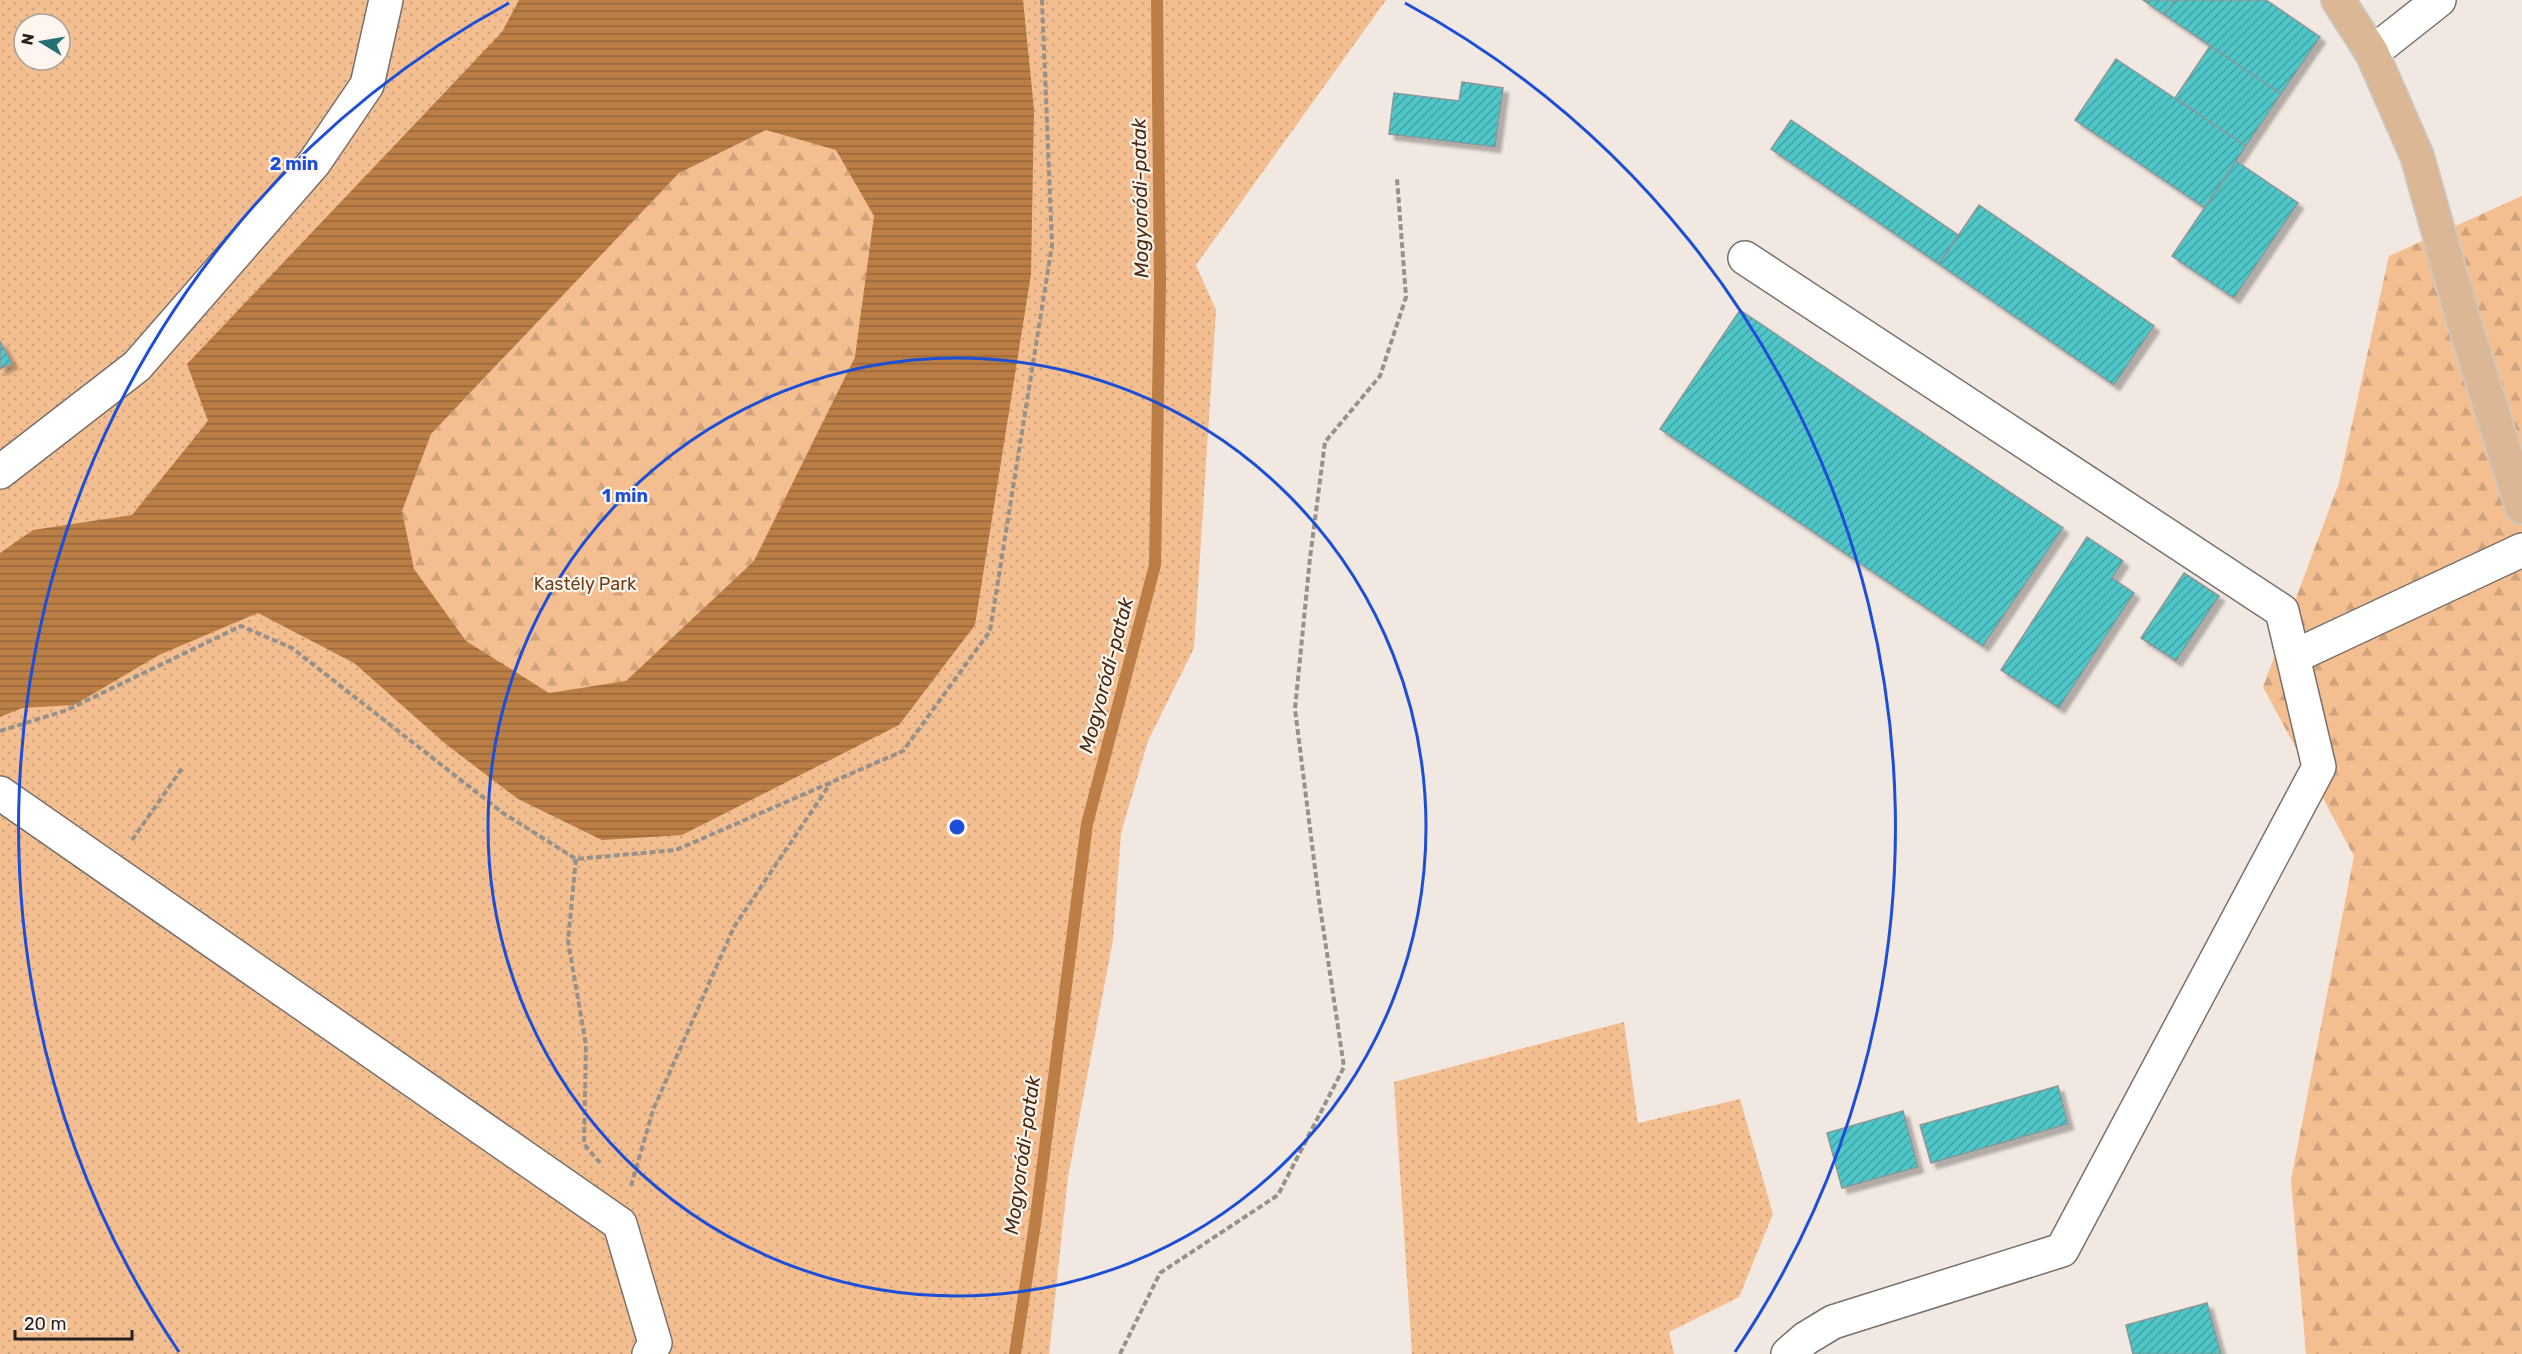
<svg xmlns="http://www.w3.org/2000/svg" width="2522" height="1354" font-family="Rubik,sans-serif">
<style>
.grass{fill:url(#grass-dots);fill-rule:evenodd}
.forest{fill:url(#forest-firs)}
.water{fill:url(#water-rules);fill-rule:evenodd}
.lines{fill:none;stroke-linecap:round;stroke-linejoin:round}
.stream{stroke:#bb7e45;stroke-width:12}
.building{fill:url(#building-hatch);stroke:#8b9696;stroke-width:1.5;filter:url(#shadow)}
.minor-casing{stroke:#79716b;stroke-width:36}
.major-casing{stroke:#cacac9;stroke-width:36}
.path{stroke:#97918c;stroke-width:4;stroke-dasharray:6 3;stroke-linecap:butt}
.minor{stroke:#fff;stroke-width:33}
.major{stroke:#dbb796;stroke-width:33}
.ring{fill:none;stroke:#1d4ed8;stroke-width:3}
.labels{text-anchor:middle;stroke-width:4.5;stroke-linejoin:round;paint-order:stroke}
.park-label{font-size:18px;fill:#6c4117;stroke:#fef5ee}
.water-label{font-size:20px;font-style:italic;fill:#472c14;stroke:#fef5ee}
.centre{fill:#1d4ed8;stroke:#fef5ee;stroke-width:3}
.ring-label{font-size:18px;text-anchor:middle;font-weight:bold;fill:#1d4ed8;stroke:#fef5ee;stroke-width:4.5;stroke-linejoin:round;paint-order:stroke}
</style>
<defs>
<pattern id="grass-dots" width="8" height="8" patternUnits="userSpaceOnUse" patternTransform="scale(1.5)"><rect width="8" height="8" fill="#f3be90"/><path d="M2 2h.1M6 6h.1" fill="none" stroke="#d0a37c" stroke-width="1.8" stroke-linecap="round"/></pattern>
<pattern id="forest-firs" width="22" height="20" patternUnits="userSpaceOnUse" patternTransform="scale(1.5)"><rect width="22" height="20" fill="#f3be90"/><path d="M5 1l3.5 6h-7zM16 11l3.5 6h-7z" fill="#d0a37c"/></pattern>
<pattern id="water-rules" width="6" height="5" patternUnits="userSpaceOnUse" patternTransform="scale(1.5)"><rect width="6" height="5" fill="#bb7e45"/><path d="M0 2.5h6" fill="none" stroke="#986739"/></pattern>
<pattern id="building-hatch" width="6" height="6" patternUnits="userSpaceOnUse" patternTransform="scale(1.5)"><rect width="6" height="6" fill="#50c7c9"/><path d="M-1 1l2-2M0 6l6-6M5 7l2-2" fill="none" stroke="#42a1a3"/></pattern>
<filter id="shadow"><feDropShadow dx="5.5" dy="5.5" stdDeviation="1.5" flood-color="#0004"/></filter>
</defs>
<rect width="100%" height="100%" fill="#f1e8e1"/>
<path class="grass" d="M 0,0 L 1386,0 L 1196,265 L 1216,310 L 1194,648 L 1148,741 L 1121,833 L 1113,940 L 1068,1177 L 1049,1354 L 0,1354 ZM 24,24 L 60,24 L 60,60 L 24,60 Z
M 1624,1022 L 1638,1123 L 1740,1099 L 1773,1214 L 1739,1297 L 1669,1332 L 1674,1354 L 1412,1354 L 1394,1082 Z"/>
<path class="forest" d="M 767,130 L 836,150 L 874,216 L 855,358 L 754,561 L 626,681 L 549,693 L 466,641 L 414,569 L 402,511 L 431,434 L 679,173 Z
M 2522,196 L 2522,1354 L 2306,1354 L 2291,1180 L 2354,856 L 2263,687 L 2339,483 L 2389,256 Z"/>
<path class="water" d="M 519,0 L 1023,0 L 1034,109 L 1031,274 L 975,625 L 899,725 L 682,835 L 602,840 L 518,799 L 447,745 L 354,663 L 258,613 L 159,655 L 74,705 L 22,708 L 0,717 L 0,553 L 33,530 L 132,515 L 208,421 L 187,364 L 502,32 ZM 766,130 L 836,150 L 874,216 L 855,357 L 754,561 L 626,681 L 549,693 L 466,641 L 414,569 L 402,511 L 431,434 L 679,173 Z"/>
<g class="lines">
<path class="stream" d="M 1015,1354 L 1035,1224 L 1087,824 L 1155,565 L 1160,284 L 1157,0"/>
</g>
<path class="building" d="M 2143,0 L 2175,0 L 2165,15 Z
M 2175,0 L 2266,0 L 2320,37 L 2281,94 L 2165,15 Z
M 2210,46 L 2281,94 L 2246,146 L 2175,98 Z
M 2116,59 L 2246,146 L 2205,208 L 2075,120 Z
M 1462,82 L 1503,88 L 1495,147 L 1389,134 L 1394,93 L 1459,101 Z
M 1791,120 L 1958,235 L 1939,264 L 1771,149 Z
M 2236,161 L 2298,203 L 2234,298 L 2172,256 Z
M 1979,205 L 2154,326 L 2114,385 L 1939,264 Z
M 1740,310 L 2063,528 L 1983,646 L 1660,429 Z
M 0,341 L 12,363 L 0,369 Z
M 2087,537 L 2123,561 L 2112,578 L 2134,593 L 2059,708 L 2001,670 Z
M 2184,573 L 2219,596 L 2176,661 L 2141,638 Z
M 2058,1086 L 2068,1124 L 1931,1163 L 1920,1125 Z
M 1903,1111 L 1918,1167 L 1842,1188 L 1827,1133 Z
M 2207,1303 L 2221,1354 L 2133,1354 L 2126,1325 Z"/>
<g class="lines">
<g class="minor-casing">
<path id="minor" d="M 2372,53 L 2439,0
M 1745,258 L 2282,611 L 2293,657
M 0,472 L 137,366 L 314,163 L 367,85 L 386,0
M 0,793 L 620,1224 L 655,1343 L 649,1354
M 1788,1354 L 1805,1339 L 1833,1322 L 2062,1250 L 2319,767 L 2293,657 L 2522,550"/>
</g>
<g class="major-casing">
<path id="major" d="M 2338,0 L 2372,53 L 2417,156 L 2463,319 L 2522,507"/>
</g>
<path class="path" d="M 0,731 L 67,710 L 241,626 L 292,648 L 503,813 L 576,859 L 676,850 L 903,751 L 990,631 L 1052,245 L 1042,0
M 132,840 L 183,767
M 576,859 L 568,941 L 586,1045 L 584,1144 L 600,1163
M 631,1186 L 653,1110 L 734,927 L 830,784
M 1120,1354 L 1160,1273 L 1278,1195 L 1344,1067 L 1319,900 L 1295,709 L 1310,558 L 1325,442 L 1380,376 L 1406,297 L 1397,178"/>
<use href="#minor" class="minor"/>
<use href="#major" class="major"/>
</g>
<g class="ring">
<circle cx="957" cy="827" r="469"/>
<path d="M179 1352A938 938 0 0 1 509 3M1405 3A938 938 0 0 1 1735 1352"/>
</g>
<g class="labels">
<g class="park-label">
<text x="585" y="590">Kastély Park</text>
</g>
<g class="water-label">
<text transform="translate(1140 198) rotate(-91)" y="7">Mogyoródi-patak</text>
<text transform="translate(1106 675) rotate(-75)" y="7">Mogyoródi-patak</text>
<text transform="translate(1022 1155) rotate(-82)" y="7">Mogyoródi-patak</text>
</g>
</g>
<circle cx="957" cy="827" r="9" class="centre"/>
<g class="ring-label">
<text x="294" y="170">2 min</text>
<text x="625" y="502">1 min</text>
</g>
<g transform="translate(42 42) rotate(281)"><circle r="28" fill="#fef5ee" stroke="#a7a09b" stroke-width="1.5"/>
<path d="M0-4.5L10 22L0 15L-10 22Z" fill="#257072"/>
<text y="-9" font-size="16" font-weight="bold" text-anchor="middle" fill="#24211f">N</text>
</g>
<path d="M15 1330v9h117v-9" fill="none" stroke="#24211f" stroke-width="3"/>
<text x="24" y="1330" font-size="18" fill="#24211f" stroke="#fef5ee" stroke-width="4.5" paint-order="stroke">20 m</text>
</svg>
